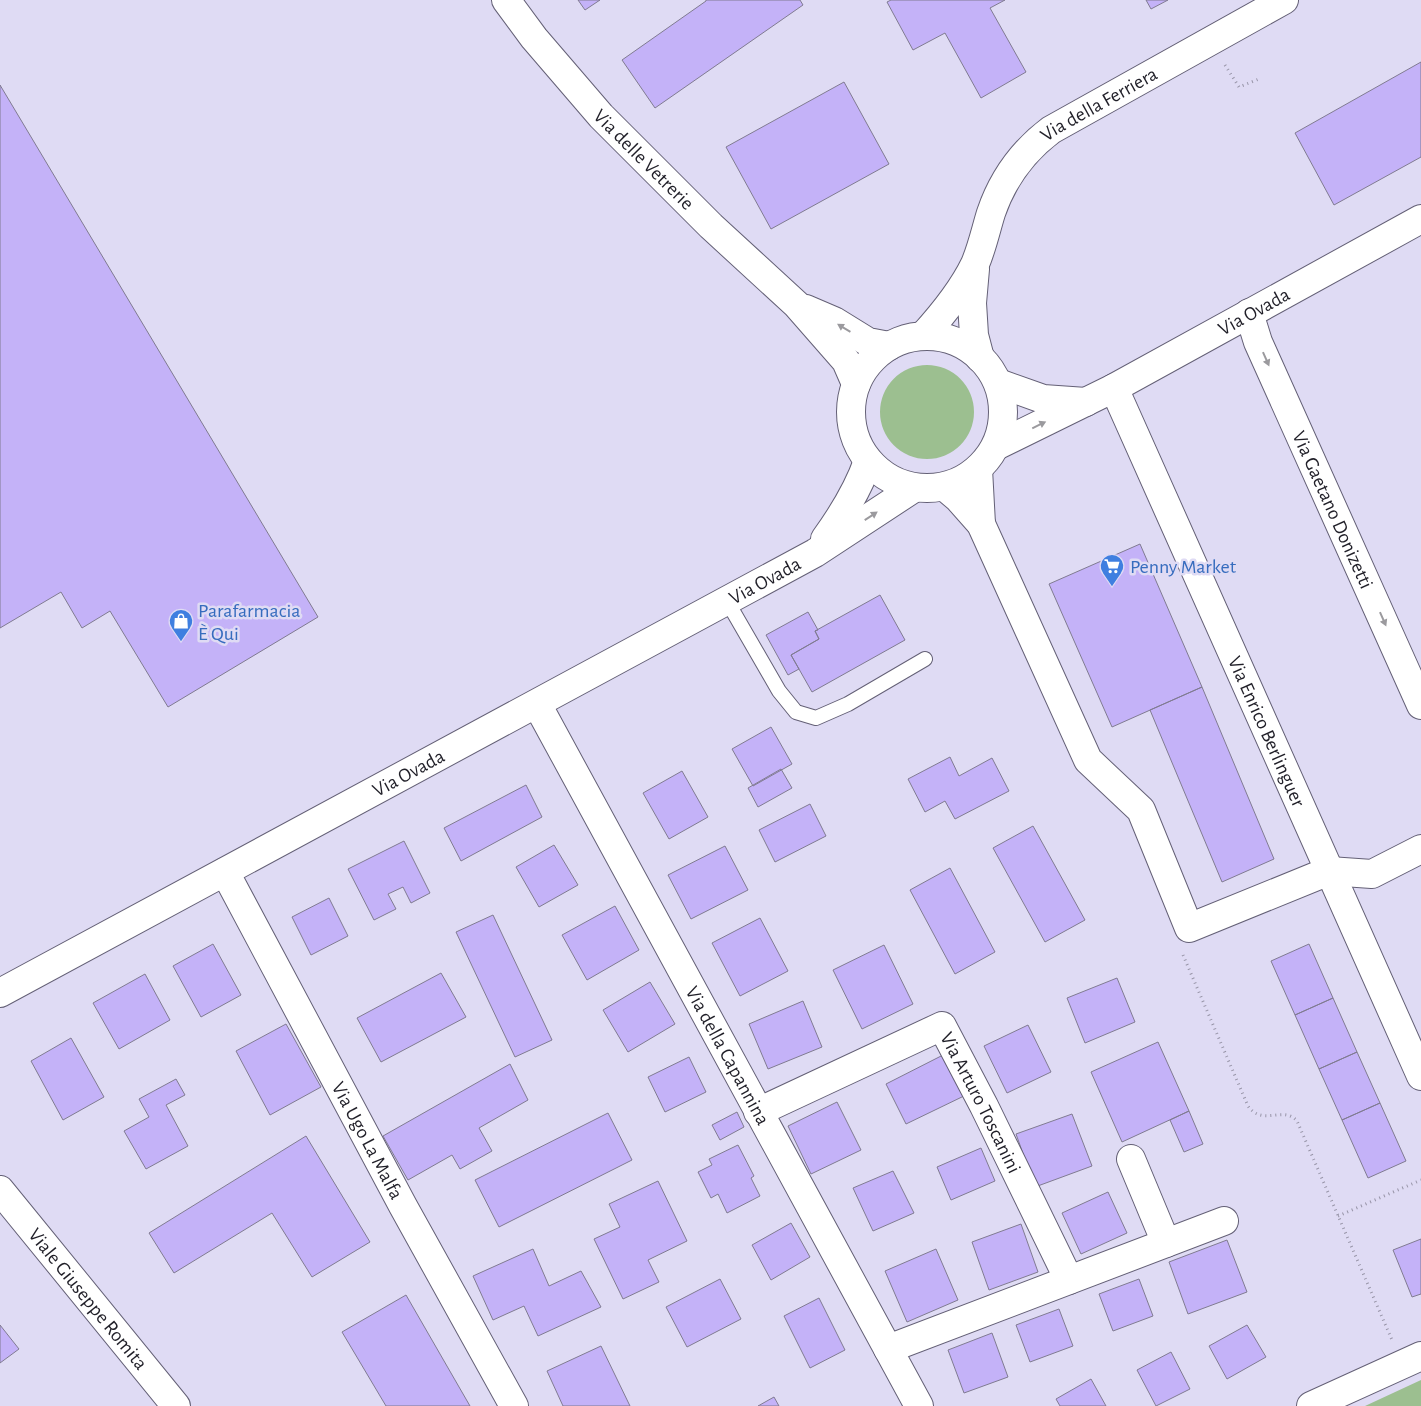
<svg xmlns="http://www.w3.org/2000/svg" width="1421" height="1406" font-family="'Alegreya Sans',sans-serif">
<style>
.green{fill:#9cbf90}
.building{fill:#c4b2f8;stroke:#807b91}
.lines{fill:none;stroke-linecap:round;stroke-linejoin:round}
.lane-casing{stroke:#646076;stroke-width:16}
.street-casing{stroke:#646076;stroke-width:30}
.primary-casing{stroke:#646076;stroke-width:30}
.path{stroke:#9895a8;stroke-width:3;stroke-dasharray:1 4;stroke-linecap:butt}
.lane{stroke:#fff;stroke-width:14}
.street{stroke:#fff;stroke-width:28}
.primary{stroke:#fff;stroke-width:28}
.oneway{fill:#9b9a9e}
.labels{text-anchor:middle;stroke-width:5;stroke-linejoin:round;paint-order:stroke}
.street-label{font-size:20px;fill:#201f28;stroke:#dfdbf4}
.shop-label{font-size:20px;fill:#366cbe;stroke:#dfdbf4;text-anchor:start}
</style>
<rect width="100%" height="100%" fill="#dfdbf4"/>
<path class="green" d="M880 412a47 47 0 1 1 94 0a47 47 0 1 1-94 0Z
M 1421,1380 L 1421,1406 L 1365,1406 Z"/>
<path class="building" d="M 578,0 L 600,0 L 585,10 Z
M 706,0 L 800,0 L 803,5 L 655,108 L 622,60 L 706,1 Z
M 891,0 L 1005,0 L 990,8 L 1026,72 L 981,98 L 945,33 L 913,50 L 887,2 Z
M 1146,0 L 1168,0 L 1151,9 Z
M 1421,62 L 1421,157 L 1334,205 L 1295,133 Z
M 844,82 L 889,164 L 771,229 L 726,147 Z
M 0,85 L 318,617 L 168,707 L 110,611 L 82,628 L 61,592 L 0,628 Z
M 1140,544 L 1202,687 L 1112,727 L 1049,584 Z
M 880,595 L 905,640 L 812,692 L 791,655 L 819,639 L 815,631 Z
M 808,612 L 818,630 L 815,631 L 819,639 L 791,655 L 799,669 L 788,675 L 766,635 Z
M 1202,687 L 1274,859 L 1222,882 L 1150,710 Z
M 771,727 L 792,764 L 753,786 L 732,749 Z
M 950,757 L 959,776 L 992,758 L 1009,791 L 955,819 L 945,801 L 925,812 L 908,779 Z
M 781,769 L 792,788 L 758,807 L 748,788 Z
M 682,771 L 708,817 L 669,839 L 643,793 Z
M 526,785 L 542,817 L 461,861 L 444,828 Z
M 810,804 L 826,836 L 775,862 L 759,830 Z
M 1033,826 L 1085,920 L 1045,942 L 993,848 Z
M 404,841 L 430,893 L 411,903 L 403,887 L 388,894 L 396,909 L 374,920 L 348,869 Z
M 554,845 L 578,885 L 539,907 L 516,867 Z
M 725,846 L 748,890 L 691,919 L 668,875 Z
M 950,868 L 995,952 L 955,974 L 910,890 Z
M 329,898 L 348,936 L 311,955 L 292,917 Z
M 615,906 L 639,950 L 587,980 L 562,935 Z
M 493,915 L 552,1040 L 515,1057 L 456,932 Z
M 760,918 L 788,971 L 740,996 L 712,943 Z
M 213,944 L 241,995 L 201,1017 L 173,966 Z
M 1309,944 L 1333,998 L 1295,1015 L 1271,961 Z
M 884,945 L 913,1004 L 862,1029 L 833,970 Z
M 441,973 L 466,1017 L 381,1062 L 357,1018 Z
M 145,974 L 170,1020 L 119,1049 L 93,1003 Z
M 1117,978 L 1135,1022 L 1085,1043 L 1067,998 Z
M 650,982 L 675,1024 L 628,1052 L 603,1010 Z
M 1333,998 L 1357,1052 L 1319,1069 L 1295,1015 Z
M 803,1001 L 822,1047 L 768,1069 L 749,1024 Z
M 286,1024 L 321,1087 L 270,1115 L 236,1051 Z
M 1028,1025 L 1051,1072 L 1007,1093 L 984,1046 Z
M 71,1038 L 104,1097 L 63,1120 L 31,1061 Z
M 1158,1042 L 1189,1111 L 1122,1142 L 1091,1072 Z
M 1357,1052 L 1380,1103 L 1342,1120 L 1319,1069 Z
M 945,1054 L 966,1095 L 906,1124 L 886,1084 Z
M 689,1057 L 706,1092 L 665,1112 L 648,1077 Z
M 510,1064 L 528,1100 L 479,1128 L 492,1151 L 460,1169 L 452,1155 L 408,1180 L 383,1136 Z
M 176,1079 L 185,1095 L 166,1105 L 188,1146 L 146,1169 L 124,1131 L 149,1117 L 139,1099 Z
M 837,1102 L 861,1150 L 811,1174 L 788,1126 Z
M 1380,1103 L 1406,1161 L 1368,1178 L 1342,1120 Z
M 1189,1111 L 1203,1144 L 1184,1152 L 1170,1120 Z
M 737,1112 L 744,1127 L 720,1140 L 712,1125 Z
M 608,1113 L 632,1160 L 499,1227 L 475,1180 Z
M 1072,1114 L 1092,1166 L 1035,1187 L 1016,1134 Z
M 306,1136 L 370,1242 L 312,1277 L 272,1213 L 174,1273 L 149,1233 Z
M 738,1145 L 754,1176 L 751,1178 L 760,1196 L 727,1213 L 718,1194 L 711,1198 L 698,1172 L 712,1165 L 709,1159 Z
M 981,1148 L 995,1181 L 951,1200 L 937,1167 Z
M 893,1171 L 914,1213 L 873,1231 L 853,1188 Z
M 658,1181 L 687,1241 L 648,1260 L 659,1282 L 623,1299 L 594,1239 L 620,1227 L 609,1204 Z
M 1108,1192 L 1127,1233 L 1081,1254 L 1062,1213 Z
M 791,1223 L 810,1257 L 771,1280 L 752,1245 Z
M 1021,1224 L 1038,1272 L 989,1290 L 972,1242 Z
M 1421,1239 L 1421,1294 L 1412,1297 L 1393,1250 Z
M 1227,1240 L 1247,1292 L 1188,1314 L 1169,1262 Z
M 533,1249 L 549,1286 L 581,1271 L 601,1307 L 538,1336 L 524,1306 L 493,1320 L 473,1276 Z
M 936,1249 L 958,1300 L 907,1322 L 885,1271 Z
M 720,1279 L 741,1319 L 687,1347 L 666,1307 Z
M 1139,1279 L 1153,1316 L 1113,1331 L 1099,1294 Z
M 406,1295 L 470,1406 L 386,1406 L 342,1332 Z
M 819,1298 L 845,1350 L 810,1368 L 784,1316 Z
M 1059,1309 L 1073,1346 L 1030,1362 L 1016,1325 Z
M 0,1325 L 19,1349 L 0,1363 Z
M 1247,1325 L 1266,1357 L 1227,1379 L 1209,1346 Z
M 992,1333 L 1008,1377 L 964,1393 L 948,1350 Z
M 601,1346 L 630,1406 L 563,1406 L 547,1371 Z
M 1171,1352 L 1190,1389 L 1156,1406 L 1137,1370 Z
M 1091,1379 L 1106,1406 L 1060,1406 L 1056,1399 Z
M 774,1397 L 779,1406 L 758,1406 Z"/>
<g class="lines">
<g class="lane-casing">
<path id="lane" d="M 727,601 L 779,691 L 796,712 L 816,718 L 848,704 L 925,659"/>
</g>
<g class="street-casing">
<g id="street">
<path id="s1" d="M 506,0 L 534,38 L 601,116 L 711,226 L 797,305 L 846,361 L 856,384"/>
<path d="M 975,269 L 972,303 L 974,335 L 980,358"/>
<path d="M 806,309 L 834,321 L 868,342 L 889,346"/>
<path id="s2" d="M 1249,313 L 1258,342 L 1421,705"/>
<path id="s3" d="M 923,336 C 943,314 962,291 975,264 C 982,248 986,229 991,213 C 1003,178 1023,151 1051,130 L 1284,0"/>
<path id="s4" d="M 1114,388 L 1421,1076"/>
<path d="M 978,469 L 981,524"/>
<path d="M 945,487 L 958,498 L 981,524 L 1088,760 L 1141,810 L 1189,928 L 1329,871 L 1372,874 L 1421,849"/>
<path id="s5" d="M 537,704 L 919,1406"/>
<path id="s6" d="M 225,872 L 403,1206 L 514,1406"/>
<path id="s7" d="M 758,1112 L 942,1026 L 984,1106 L 1069,1280"/>
<path d="M 1131,1159 L 1166,1243"/>
<path id="s8" d="M 0,1190 L 176,1406"/>
<path d="M 888,1349 L 1224,1221"/>
<path d="M 1311,1406 L 1421,1356"/>
</g>
</g>
<g class="primary-casing">
<g id="primary">
<circle cx="927" cy="412" r="76"/>
<path d="M 998,383 L 1043,399 L 1086,402"/>
<path id="s9" d="M 996,446 L 1114,388 L 1421,219"/>
<path d="M 825,539 C 843,514 858,490 868,461"/>
<path id="s10" d="M 0,993 L 815,553 L 914,488"/>
</g>
</g>
<path class="path" d="M 1225,65 L 1239,87 L 1259,79
M 1183,955 L 1248,1106 C 1263,1127 1283,1105 1297,1121 L 1392,1340
M 1338,1216 L 1421,1180"/>
<use href="#lane" class="lane"/>
<use href="#street" class="street"/>
<use href="#primary" class="primary"/>
</g>
<defs><path id="oneway-solid" d="M-6-.8H1V-3.2L6.5 0L1 3.2V.8H-6Z" transform="scale(1.25)"/></defs>
<g class="oneway">
<use href="#oneway-solid" transform="translate(844 328) rotate(-149)"/>
<use href="#oneway-solid" transform="translate(1266 359) rotate(66)"/>
<use href="#oneway-solid" transform="translate(1039 425) rotate(-26)"/>
<use href="#oneway-solid" transform="translate(871 516) rotate(-33)"/>
<use href="#oneway-solid" transform="translate(1383 619) rotate(66)"/>
</g>
<defs>
<g id="supermarket-pin" transform="scale(1.25)"><path d="M0 17L-7.5 6A9.5 9.5 0 1 1 7.5 6Z" fill="#3f7fe0" stroke="#dfdbf4"/><path d="M-6-5.5h2.5l.6 2H6L4.5 2H-2.5L-4.4-4H-6ZM-1.5 3.2a1.3 1.3 0 1 0 .1 0ZM3 3.2a1.3 1.3 0 1 0 .1 0Z" fill="#fff"/></g>
<g id="shop-pin" transform="scale(1.25)"><path d="M0 17L-7.5 6A9.5 9.5 0 1 1 7.5 6Z" fill="#3f7fe0" stroke="#dfdbf4"/><path d="M-5-2.5h2.3a2.7 3.5 0 0 1 5.4 0H5L5.5 6h-11ZM-1.5-2.5h3a1.5 2.3 0 0 0-3 0Z" fill="#fff"/></g>
</defs>
<g fill-rule="evenodd">
<use href="#supermarket-pin" x="1112" y="566"/>
<use href="#shop-pin" x="181" y="621"/>
</g>
<g class="labels">
<g class="street-label">
<text dy="7" stroke="none"><textPath href="#s3" startOffset="301">Via della Ferriera</textPath></text>
<text dy="7" stroke="none"><textPath href="#s1" startOffset="211">Via delle Vetrerie</textPath></text>
<text dy="7" stroke="none"><textPath href="#s9" startOffset="291">Via Ovada</textPath></text>
<text dy="7" stroke="none"><textPath href="#s2" startOffset="214">Via Gaetano Donizetti</textPath></text>
<text dy="7" stroke="none"><textPath href="#s10" startOffset="869">Via Ovada</textPath></text>
<text dy="7" stroke="none"><textPath href="#s4" startOffset="376">Via Enrico Berlinguer</textPath></text>
<text dy="7" stroke="none"><textPath href="#s10" startOffset="464">Via Ovada</textPath></text>
<text dy="7" stroke="none"><textPath href="#s5" startOffset="400">Via della Capannina</textPath></text>
<text dy="7" stroke="none"><textPath href="#s7" startOffset="289">Via Arturo Toscanini</textPath></text>
<text dy="7" stroke="none"><textPath href="#s6" startOffset="304">Via Ugo La Malfa</textPath></text>
<text dy="7" stroke="none"><textPath href="#s8" startOffset="140">Viale Giuseppe Romita</textPath></text>
</g>
<g class="shop-label">
<text x="1130" y="573">Penny Market</text>
<text x="198" y="617">Parafarmacia<tspan x="198" dy="23">È Qui</tspan></text>
</g>
</g>
</svg>
